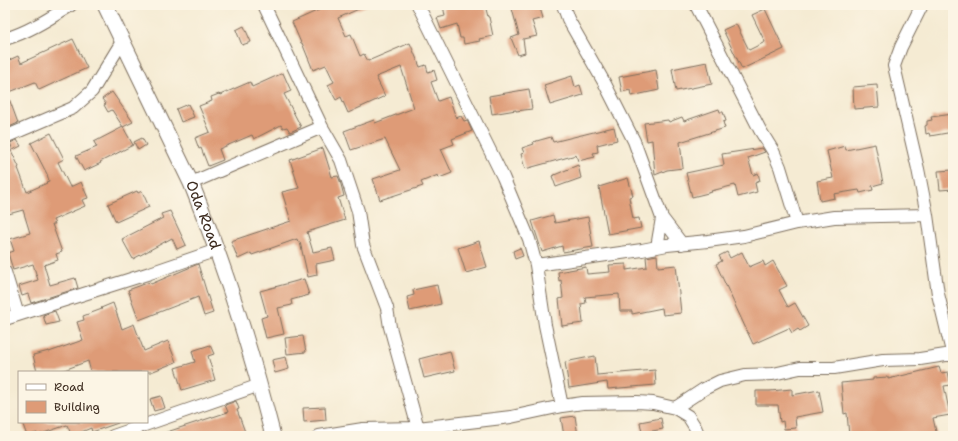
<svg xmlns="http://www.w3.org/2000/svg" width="958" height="441" font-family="'Shantell Sans',sans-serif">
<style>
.building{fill:#de9b77}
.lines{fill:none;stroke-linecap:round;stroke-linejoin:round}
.minor-casing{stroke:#7c6e5d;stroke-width:14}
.tertiary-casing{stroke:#7c6e5d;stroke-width:17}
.minor{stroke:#fff;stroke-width:12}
.tertiary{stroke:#fff;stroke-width:15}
.labels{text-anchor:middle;stroke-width:3.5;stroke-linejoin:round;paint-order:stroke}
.street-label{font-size:15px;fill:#3b2a1e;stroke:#fcf5e5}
</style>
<rect width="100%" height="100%" fill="#fcf5e5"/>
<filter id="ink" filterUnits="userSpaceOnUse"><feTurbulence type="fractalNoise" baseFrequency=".025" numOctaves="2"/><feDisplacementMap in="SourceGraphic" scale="8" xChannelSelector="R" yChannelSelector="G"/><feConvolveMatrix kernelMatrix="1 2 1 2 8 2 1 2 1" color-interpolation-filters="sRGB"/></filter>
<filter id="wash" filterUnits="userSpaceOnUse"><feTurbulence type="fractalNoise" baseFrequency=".012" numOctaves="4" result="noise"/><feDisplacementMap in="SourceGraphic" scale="16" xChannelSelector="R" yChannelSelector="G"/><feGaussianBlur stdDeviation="0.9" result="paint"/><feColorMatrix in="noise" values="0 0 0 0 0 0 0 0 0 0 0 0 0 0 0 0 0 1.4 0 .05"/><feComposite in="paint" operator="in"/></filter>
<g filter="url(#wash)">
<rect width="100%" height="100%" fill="#f5ebd3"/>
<g id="blocks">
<path class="building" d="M 330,5 L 368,5 L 338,18 L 346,36 L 351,34 L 360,56 L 364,54 L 368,61 L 410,43 L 420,67 L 426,65 L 428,72 L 434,70 L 437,80 L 431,82 L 438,101 L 449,97 L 456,118 L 461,116 L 464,121 L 467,120 L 472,131 L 452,139 L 454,144 L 441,149 L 452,173 L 439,178 L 438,175 L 421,182 L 423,186 L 380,200 L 373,179 L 400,170 L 385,139 L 351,150 L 344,131 L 374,120 L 375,123 L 414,108 L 401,67 L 376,77 L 385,96 L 348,113 L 341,97 L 336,100 L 328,85 L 334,82 L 326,65 L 313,70 L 302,43 L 301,43 L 292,22 Z
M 443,5 L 485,5 L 488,17 L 489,17 L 493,36 L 479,39 L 480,41 L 464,44 L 463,38 L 460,38 L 457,24 L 441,29 L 437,18 L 445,16 Z
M 511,5 L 539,5 L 543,18 L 532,21 L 537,36 L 523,39 L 525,53 L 518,55 L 511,38 L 519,35 Z
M 765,9 L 784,49 L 742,69 L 723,30 L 736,24 L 749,50 L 765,42 L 752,15 Z
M 244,26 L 251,42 L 242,45 L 236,30 Z
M 73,39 L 87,68 L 39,90 L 35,82 L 7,93 L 18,123 L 5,129 L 5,62 L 18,56 L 21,63 Z
M 707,62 L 712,84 L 676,91 L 672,69 Z
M 656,70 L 659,90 L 631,96 L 630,90 L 622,92 L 619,77 Z
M 283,73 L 291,91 L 284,94 L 301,127 L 290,132 L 287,127 L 283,128 L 281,125 L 254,139 L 252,135 L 219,149 L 223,160 L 208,166 L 201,148 L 199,149 L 195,138 L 210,132 L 199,106 L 212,101 L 211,97 L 219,94 L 220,95 L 250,82 L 252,87 Z
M 572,76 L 575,87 L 580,85 L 583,95 L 550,105 L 544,85 Z
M 877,85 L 879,107 L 854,109 L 853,87 Z
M 529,89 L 532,109 L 516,111 L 516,110 L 492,114 L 489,96 Z
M 112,92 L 133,122 L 123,127 L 133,145 L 100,162 L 101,163 L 84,171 L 76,156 L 97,147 L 94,142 L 123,127 L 112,110 L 108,112 L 104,105 L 106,104 L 102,99 Z
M 188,104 L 194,117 L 181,122 L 176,109 Z
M 719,109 L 720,112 L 723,112 L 726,121 L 723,122 L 725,128 L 680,142 L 683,168 L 667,170 L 655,175 L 652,140 L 647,141 L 644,123 L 668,120 L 669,122 L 682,117 L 684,121 Z
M 953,114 L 953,132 L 930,136 L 929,133 L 926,134 L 925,126 L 927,125 L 927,121 L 932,120 L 931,117 Z
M 614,127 L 617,140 L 597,145 L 598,152 L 593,153 L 595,157 L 578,161 L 576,155 L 525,169 L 521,154 L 524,153 L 522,148 L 534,144 L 533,142 L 551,137 L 553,142 Z
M 51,133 L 64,159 L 58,162 L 70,187 L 81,182 L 88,198 L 82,200 L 85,206 L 53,220 L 55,224 L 52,224 L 62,252 L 56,254 L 58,260 L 44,265 L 50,285 L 75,278 L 78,288 L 31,303 L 28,294 L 22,296 L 19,286 L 38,280 L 33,264 L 13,270 L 8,253 L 14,251 L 10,239 L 30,233 L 23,210 L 5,215 L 5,144 L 8,144 L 19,167 L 18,168 L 27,192 L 47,183 L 46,182 L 49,181 L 47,174 L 31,143 Z
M 142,138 L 146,145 L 138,150 L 134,142 Z
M 17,140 L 21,146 L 13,150 L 10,143 Z
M 875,144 L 883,183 L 872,186 L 873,190 L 860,193 L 859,190 L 834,194 L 835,198 L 820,201 L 817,181 L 833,178 L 827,151 L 845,146 L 846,150 Z
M 323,148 L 332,177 L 338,176 L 340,181 L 344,196 L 338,198 L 345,220 L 307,232 L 313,252 L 332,248 L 335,260 L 316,264 L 317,275 L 308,277 L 300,242 L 298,242 L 297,239 L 252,255 L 251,253 L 238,259 L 231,241 L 291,221 L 282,192 L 299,188 L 290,160 Z
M 762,148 L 765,152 L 748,158 L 753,175 L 758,173 L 760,181 L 755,183 L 757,192 L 738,197 L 735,185 L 711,191 L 712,192 L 692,197 L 686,173 L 724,165 L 722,154 Z
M 578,165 L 581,178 L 556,187 L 552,176 Z
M 953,170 L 953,189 L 940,190 L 938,171 Z
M 628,178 L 633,196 L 629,197 L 633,219 L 639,218 L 641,228 L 608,234 L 599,187 Z
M 137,191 L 138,193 L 142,191 L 149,207 L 116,222 L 108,204 Z
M 170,211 L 186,245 L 177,249 L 172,238 L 133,259 L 122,239 L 163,218 L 161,214 Z
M 553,215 L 555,223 L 588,217 L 593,247 L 563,252 L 562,246 L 542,252 L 532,221 Z
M 479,241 L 487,267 L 466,273 L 458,248 Z
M 520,248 L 523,256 L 515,259 L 513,251 Z
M 727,252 L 730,258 L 742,252 L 749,267 L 763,261 L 765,266 L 773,261 L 787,286 L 779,290 L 788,307 L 795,303 L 808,326 L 800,331 L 798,329 L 792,333 L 789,328 L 753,344 L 716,264 L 722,261 L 719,256 Z
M 657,255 L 658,267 L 676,265 L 681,313 L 663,315 L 662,308 L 632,314 L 632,311 L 620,311 L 619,294 L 585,297 L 586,303 L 581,304 L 583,323 L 562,326 L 559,299 L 563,298 L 561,280 L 559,281 L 558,272 L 586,267 L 587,274 L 610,272 L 609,265 L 626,264 L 626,270 L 647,267 L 646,257 Z
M 198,264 L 213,313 L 204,316 L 198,297 L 139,320 L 128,290 L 150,282 L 151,284 Z
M 304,279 L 309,295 L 291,300 L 292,305 L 278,308 L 284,334 L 266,338 L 261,318 L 267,316 L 260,291 Z
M 437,285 L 441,304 L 410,311 L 407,297 L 414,295 L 413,290 Z
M 113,303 L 122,329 L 134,324 L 144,351 L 168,341 L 176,362 L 151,372 L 91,372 L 88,361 L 59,372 L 37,372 L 33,355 L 49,351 L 49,352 L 83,340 L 77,322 L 84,320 L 83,316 L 102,309 L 101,308 Z
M 55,311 L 59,322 L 46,325 L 43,315 Z
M 303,336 L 306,352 L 287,354 L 285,338 Z
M 210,345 L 214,354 L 208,356 L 215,380 L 182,390 L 175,368 L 195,362 L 192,351 Z
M 450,351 L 455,371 L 424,378 L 419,359 Z
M 595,356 L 597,375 L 655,370 L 656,385 L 608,389 L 607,382 L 569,388 L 565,362 Z
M 286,357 L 289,369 L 275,373 L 272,360 Z
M 939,367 L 941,373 L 948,372 L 951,385 L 944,386 L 950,415 L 933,418 L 937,436 L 849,436 L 847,413 L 844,414 L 841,383 L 873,380 L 873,378 L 888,377 L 888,379 Z
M 792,389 L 792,395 L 819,390 L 823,412 L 795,417 L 796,428 L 784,429 L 783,421 L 780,422 L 778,405 L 756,405 L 756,391 L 770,391 Z
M 161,396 L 165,408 L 154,411 L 150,399 Z
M 236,401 L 239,409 L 237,410 L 245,432 L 235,436 L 161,436 L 161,434 L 228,412 L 225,405 Z
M 325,407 L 326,420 L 304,422 L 303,408 Z
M 575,416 L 578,436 L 564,436 L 561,418 Z
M 661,418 L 663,429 L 642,433 L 640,422 Z
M 22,422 L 118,422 L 118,423 L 92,432 L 91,428 L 72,436 L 67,425 L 38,435 L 37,433 L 27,436 Z"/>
</g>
</g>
<g filter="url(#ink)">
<use href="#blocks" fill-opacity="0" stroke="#7c6e5d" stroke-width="1"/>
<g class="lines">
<g class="minor-casing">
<path id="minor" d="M 264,5 L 322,127 L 341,160 L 358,211 L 363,245 L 387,308 L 390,327 L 418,428
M 418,5 L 503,177 L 529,239 L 536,265 L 545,325 L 562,406
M 563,5 L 568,19 L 605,84 L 634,141 L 662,218 L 682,244
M 696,5 L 760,130 L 773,151 L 780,167 L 797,223
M 922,5 L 901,47 L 894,66 L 918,169 L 927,215 L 938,294 L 953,356
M 5,39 C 29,32 50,18 71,5
M 5,137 L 73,108 L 92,91 L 123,40
M 191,183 L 322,127
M 657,247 L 662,218
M 536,265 L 642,250 L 667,245 L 708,241 L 744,236 L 797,223 L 834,217 L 927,215
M 5,272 L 18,315
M 5,319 L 150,273 L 217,250
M 675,408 L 704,389 L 720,381 L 745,375 L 773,374 L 800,368 L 834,368 L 883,360 L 920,359 L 952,354
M 113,436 L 260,385
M 319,436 L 363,429 L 418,428 L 511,417 L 562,406 L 583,403 L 637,402 L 653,403 L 675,408 L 688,416 L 695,427 L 699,436"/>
</g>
<g class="tertiary-casing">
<g id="tertiary">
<path id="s1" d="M 105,5 L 191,183 C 225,266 251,350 273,436"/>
</g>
</g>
<use href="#minor" class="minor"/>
<use href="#tertiary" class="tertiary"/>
</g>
</g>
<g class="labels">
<g class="street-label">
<text dy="5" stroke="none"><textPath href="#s1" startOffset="232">Oda Road</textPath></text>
</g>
</g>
<rect width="958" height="441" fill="none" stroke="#fcf5e5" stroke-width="20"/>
<rect x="18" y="371" width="130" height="52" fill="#fcf5e5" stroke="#afa495"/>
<rect x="26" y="384" width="20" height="6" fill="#ffffff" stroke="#afa495"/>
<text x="54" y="391" font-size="12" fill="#3b2a1e">Road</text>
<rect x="26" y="401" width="20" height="12" fill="#de9b77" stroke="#afa495"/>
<text x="54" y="411" font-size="12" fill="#3b2a1e">Building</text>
</svg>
